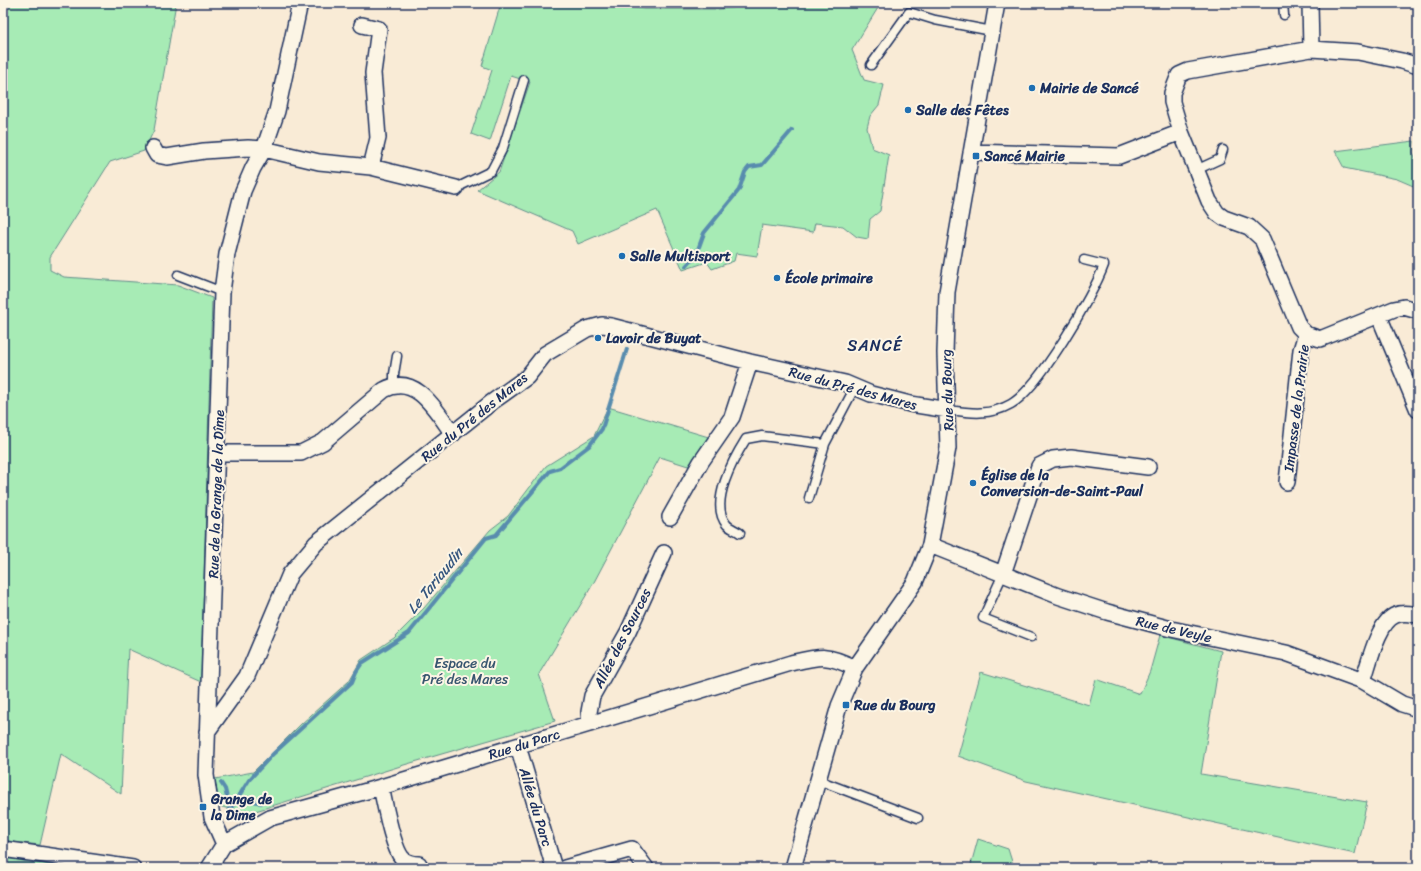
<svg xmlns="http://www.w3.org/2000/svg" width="1421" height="871" font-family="Sriracha,sans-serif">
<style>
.green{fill:#a7ebb5;stroke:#618d8a}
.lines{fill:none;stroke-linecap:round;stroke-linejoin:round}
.stream{stroke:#598cae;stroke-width:4}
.lane-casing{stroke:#1b2f5e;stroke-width:11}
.street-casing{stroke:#1b2f5e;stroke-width:18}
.lane{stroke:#fcf5e5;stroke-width:8}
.street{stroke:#fcf5e5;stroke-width:15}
.poi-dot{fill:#1f6fb2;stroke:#fcf5e5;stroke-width:1.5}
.labels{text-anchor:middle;stroke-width:4;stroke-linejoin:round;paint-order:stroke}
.poi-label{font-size:14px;font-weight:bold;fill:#1b2f5e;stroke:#fcf5e5;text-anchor:start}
.street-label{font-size:14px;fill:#1b2f5e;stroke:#fcf5e5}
.park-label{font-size:14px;fill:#37556f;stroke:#fcf5e5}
.water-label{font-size:15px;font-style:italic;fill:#35567f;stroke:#fcf5e5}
.quarter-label{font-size:16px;letter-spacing:1px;fill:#1b2f5e;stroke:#fcf5e5}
</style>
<rect width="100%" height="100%" fill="#f9ebd6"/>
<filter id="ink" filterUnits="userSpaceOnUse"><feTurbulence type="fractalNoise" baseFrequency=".025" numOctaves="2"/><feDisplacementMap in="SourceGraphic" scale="8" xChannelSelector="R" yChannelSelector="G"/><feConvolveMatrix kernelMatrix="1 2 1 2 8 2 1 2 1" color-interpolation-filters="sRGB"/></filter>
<g filter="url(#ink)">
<path class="green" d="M 3,3 L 176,3 L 154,130 L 144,151 L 110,162 L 50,257 L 50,270 L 64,277 L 178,285 L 212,298 L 201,682 L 128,649 L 121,794 L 61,754 L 40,845 L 3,841 Z
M 501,3 L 594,3 L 644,9 L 719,9 L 784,3 L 881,3 L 852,50 L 864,80 L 884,85 L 879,105 L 870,116 L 867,128 L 872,148 L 889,155 L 880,211 L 870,219 L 868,239 L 857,237 L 843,226 L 815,223 L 813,232 L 762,225 L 757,256 L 736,253 L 734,261 L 712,269 L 707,262 L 683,270 L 657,210 L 578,244 L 572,231 L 477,190 L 499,172 L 530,82 L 511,76 L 490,141 L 471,134 L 492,70 L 482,66 Z
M 1414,141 L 1413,152 L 1418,165 L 1418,188 L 1397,179 L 1344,168 L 1335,151 Z
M 608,407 L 712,438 L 688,466 L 660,457 L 593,584 L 539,674 L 555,721 L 404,765 L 246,814 L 219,806 L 215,779 L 253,772 L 301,724 L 349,681 L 361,660 L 394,638 L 424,608 L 490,530 L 508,516 L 546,466 L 594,436 Z
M 1160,635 L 1221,651 L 1201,774 L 1367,802 L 1355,854 L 1026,781 L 958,756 L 981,672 L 1089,705 L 1096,679 L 1140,694 L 1150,671 Z
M 978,839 L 1008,849 L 1014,868 L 970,868 Z
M 3,858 L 73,868 L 3,868 Z"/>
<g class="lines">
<path class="stream" d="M 686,266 L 696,255 L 704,233 L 739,190 L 745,172 L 749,167 L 762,165 L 792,130
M 221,783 L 225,789 L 230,810
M 239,797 L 261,803
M 230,810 L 249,780 L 273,754 L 352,682 L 356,672 L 362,663 L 409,633 L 486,538 L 496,535 L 550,471 L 560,468 L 589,446 L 602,429 L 627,349"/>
<g class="lane-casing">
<path id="lane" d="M 1283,3 L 1284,15
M 871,65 L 909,12 L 935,20 L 992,31
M 1196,170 L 1220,159 L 1223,150
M 456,188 L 491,171 L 503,148 L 524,80
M 178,275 L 222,292
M 394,384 L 394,374 L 397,356
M 948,410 C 970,413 990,416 1011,404 C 1038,389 1093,296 1104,265 L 1084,260
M 809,498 L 825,444 L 855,387
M 740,533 C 736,530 730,528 727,525 C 708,504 734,458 746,439 L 762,436 L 825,444
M 1003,574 L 983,618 L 1031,637
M 818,780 L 918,818"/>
</g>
<g class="street-casing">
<path id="street" d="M 1310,3 L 1311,49
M 362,25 L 379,29 L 373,73 L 378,138 L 371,167
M 1418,66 L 1402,61 L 1358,52 L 1311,49 L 1188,71 L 1179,75 L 1172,93 L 1172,102 L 1181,132 L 1209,201 L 1217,213 L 1224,218 L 1249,227 L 1262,239 L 1299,327 L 1306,334 L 1320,339 L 1394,309 L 1404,307 L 1418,311
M 153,148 L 157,155 L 167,157 L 204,151 L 248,148 L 264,149 L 319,162 L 371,167 L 456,188
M 971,152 L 1119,156 L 1181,132
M 1379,316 L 1418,410
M 217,453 L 301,453 L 323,442 L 384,390 C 416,372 437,412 453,434
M 1287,482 L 1301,350 L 1306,334
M 670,517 L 701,462 L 732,417 L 750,362
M 930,545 L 1058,596 L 1107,612 L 1171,629 L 1286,653 L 1363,681 L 1402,704 L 1418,709
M 1003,574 L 1039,466 L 1053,459 L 1071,457 L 1148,467
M 1363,681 C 1369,664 1378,621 1396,615 C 1403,612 1411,614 1418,615
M 590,724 L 589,712 L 592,696 L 628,632 L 664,553
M 207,732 L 247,676 L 290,574 L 316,543 L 492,402 L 527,377 L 545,354 L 587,329 L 602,325 L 611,326 L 750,362 L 845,383 L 871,394 L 910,404 L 948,410
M 518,746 L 554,868
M 381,787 C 385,804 392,846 402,858 C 407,863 413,864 419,864
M 224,844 L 212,817 L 206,775 L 222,292 L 227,254 L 243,191 L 253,168 L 264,149 L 277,111 L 300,3
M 3,849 L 133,868
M 209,868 L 224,844 L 270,818 L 381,787 L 791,663 C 821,656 828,654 855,668
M 565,868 L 632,849 L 646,868
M 793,868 L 839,706 L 855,668 L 915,582 L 930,545 L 948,448 L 945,353 L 947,292 L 997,3"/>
</g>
<use href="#lane" class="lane"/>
<use href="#street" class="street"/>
</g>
</g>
<g class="poi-dot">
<circle cx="1032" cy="88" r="4"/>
<circle cx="908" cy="110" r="4"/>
<rect x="972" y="152" width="8" height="8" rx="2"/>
<circle cx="622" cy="256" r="4"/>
<circle cx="777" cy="278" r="4"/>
<circle cx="598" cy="338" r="4"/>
<circle cx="973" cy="483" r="4"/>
<rect x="842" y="701" width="8" height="8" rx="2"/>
<rect x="199" y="803" width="8" height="8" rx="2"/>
</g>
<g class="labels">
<g class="poi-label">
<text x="1040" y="93">Mairie de Sancé</text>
<text x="916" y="115">Salle des Fêtes</text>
<text x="984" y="161">Sancé Mairie</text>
<text x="630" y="261">Salle Multisport</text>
<text x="785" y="283">École primaire</text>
<text x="606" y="343">Lavoir de Buyat</text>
<text x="981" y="480">Église de la<tspan x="981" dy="16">Conversion-de-Saint-Paul</tspan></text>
<text x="854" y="710">Rue du Bourg</text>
<text x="211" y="804">Grange de<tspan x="211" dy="16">la Dime</tspan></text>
</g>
<g class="street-label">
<text transform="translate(853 388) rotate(15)" y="5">Rue du Pré des Mares</text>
<text transform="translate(947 390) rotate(-92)" y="5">Rue du Bourg</text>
<text transform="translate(1296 408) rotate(-83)" y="5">Impasse de la Prairie</text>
<text transform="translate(474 417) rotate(-39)" y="5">Rue du Pré des Mares</text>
<text transform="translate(216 494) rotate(-88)" y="5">Rue de la Grange de la Dîme</text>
<text transform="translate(1174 629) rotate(13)" y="5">Rue de Veyle</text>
<text transform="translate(622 638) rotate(-63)" y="5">Allée des Sources</text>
<text transform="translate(524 744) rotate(-17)" y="5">Rue du Parc</text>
<text transform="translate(536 807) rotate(73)" y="5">Allée du Parc</text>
</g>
<g class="park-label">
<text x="465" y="668">Espace du<tspan x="465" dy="16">Pré des Mares</tspan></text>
</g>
<g class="water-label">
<text transform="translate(435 581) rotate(-51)" y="5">Le Tariaudin</text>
</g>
<g class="quarter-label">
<text x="875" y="351">SANCÉ</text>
</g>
</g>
<rect width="1421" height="871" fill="none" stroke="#fcf5e5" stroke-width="16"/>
<rect x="8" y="8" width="1405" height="855" fill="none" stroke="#1b2f5e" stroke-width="1.5" filter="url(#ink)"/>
</svg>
